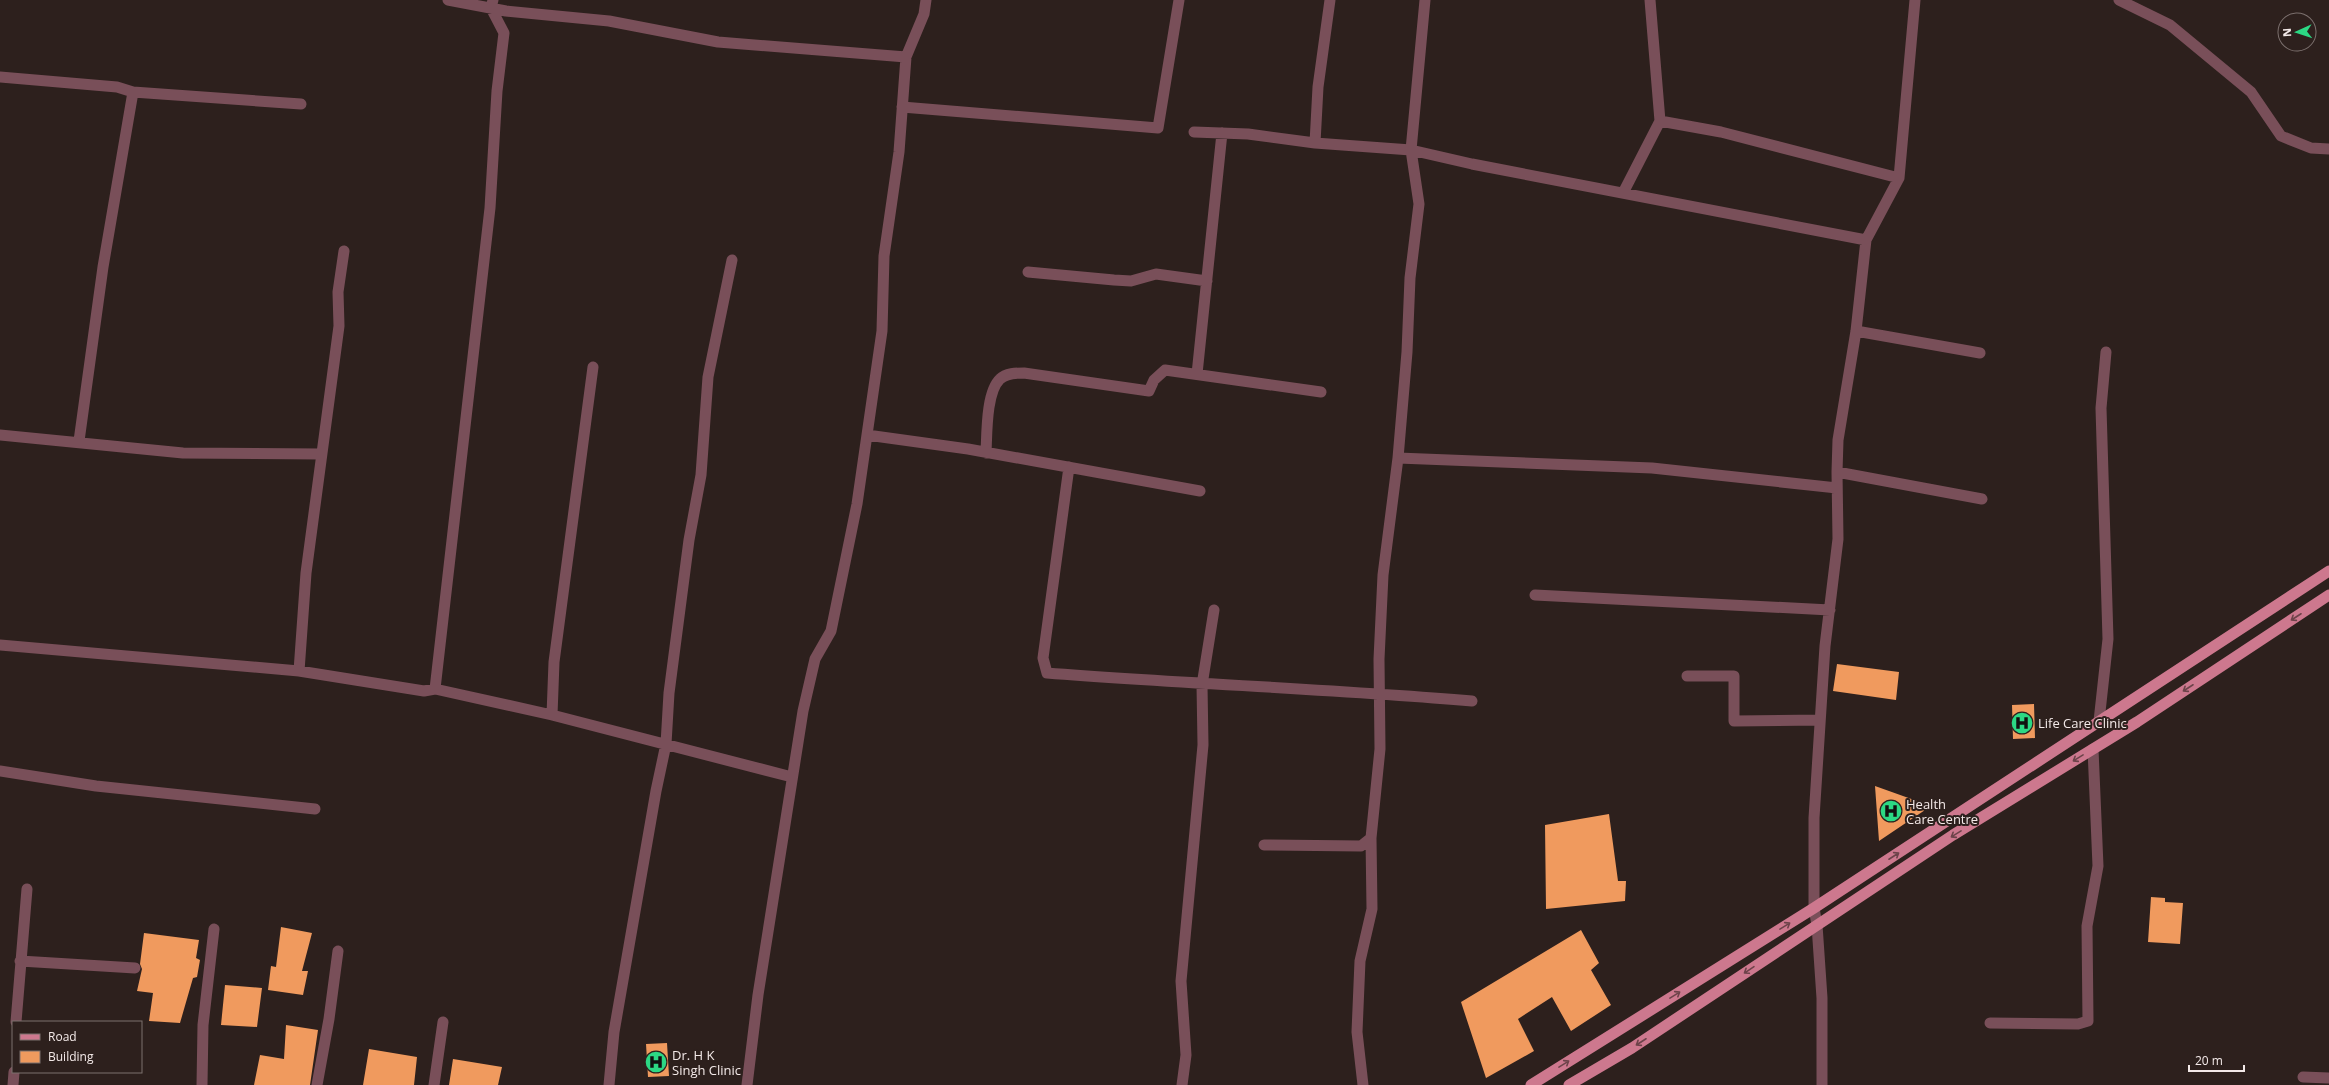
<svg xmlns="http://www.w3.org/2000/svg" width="2329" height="1085" font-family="'Open Sans',sans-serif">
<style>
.building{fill:#f09a5e}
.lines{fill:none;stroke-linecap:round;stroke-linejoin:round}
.minor{stroke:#794f59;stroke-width:11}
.primary{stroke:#cd788e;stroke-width:11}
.oneway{stroke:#6d434a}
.labels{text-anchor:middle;stroke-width:4;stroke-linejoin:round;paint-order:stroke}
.poi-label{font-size:13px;fill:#f3e9e8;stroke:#2d201d;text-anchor:start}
</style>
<rect width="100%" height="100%" fill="#2d201d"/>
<path class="building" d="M 1837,664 L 1899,672 L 1896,700 L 1833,691 Z
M 2034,704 L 2035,738 L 2013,739 L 2012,705 Z
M 1875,786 L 1931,806 L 1879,841 Z
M 1609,814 L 1618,881 L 1626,881 L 1625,901 L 1546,909 L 1545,825 Z
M 2151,897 L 2165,898 L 2165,902 L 2183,903 L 2180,944 L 2148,942 Z
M 281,927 L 312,933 L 302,971 L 308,971 L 303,995 L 268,990 L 271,966 L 276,967 Z
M 1581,930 L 1599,963 L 1591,970 L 1611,1005 L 1571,1031 L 1552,997 L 1518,1019 L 1534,1051 L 1486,1078 L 1461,1002 Z
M 144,933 L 199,940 L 196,958 L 200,960 L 197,977 L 193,978 L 180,1023 L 149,1021 L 153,993 L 137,991 L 142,969 L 140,964 Z
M 225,985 L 262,988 L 257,1027 L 221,1025 Z
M 286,1025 L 318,1030 L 310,1085 L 254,1085 L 260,1055 L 284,1059 Z
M 667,1043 L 669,1076 L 648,1077 L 646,1044 Z
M 369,1049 L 417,1057 L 414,1085 L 363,1085 Z
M 453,1059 L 502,1067 L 498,1085 L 449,1085 Z"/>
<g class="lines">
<path class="minor" d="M 448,0 L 506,11 L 609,21 L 718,42 L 906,57 L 924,14 L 926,0
M 1915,0 L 1899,178 L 1866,240 L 1856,331 L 1838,440 L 1837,472 L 1982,499
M 2119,0 L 2170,25 L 2251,92 L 2281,136 L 2311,148 L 2329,149
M 0,77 L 117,87 L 133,92 L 301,104
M 902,107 L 1158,128 L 1179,0
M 1660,121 L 1721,132 L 1899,178
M 1194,132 L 1248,134 L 1315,143 L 1411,150 L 1472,164 L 1866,240
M 1315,143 L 1318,87 L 1330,0
M 1623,193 L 1660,121 L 1650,0
M 1028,272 L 1114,280 L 1131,281 L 1156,274 L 1207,281
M 1856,331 L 1980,353
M 1197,374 L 1222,133
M 0,435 L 183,453 L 321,454
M 867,435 L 968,449 L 1200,491
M 79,441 L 103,267 L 133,92
M 986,453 C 987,434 986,392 1000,379 C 1006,373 1016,373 1024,373 L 1149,391 L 1154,380 L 1165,370 L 1321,392
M 1398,458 L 1652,468 L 1837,488
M 1069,467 L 1043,658 L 1047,673 C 1189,684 1331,689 1472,701
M 1535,595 L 1830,610
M 0,645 L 299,671 L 424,691 L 435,689 L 552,715 L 792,777
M 299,671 L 306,573 L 339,326 L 338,292 L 344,251
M 1687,676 L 1734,676 L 1734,721 L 1820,720
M 435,689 L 490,208 L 497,91 L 504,33 L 491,8 L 493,0
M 552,715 L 554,662 L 593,367
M 2099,721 L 2108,639 L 2101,408 L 2106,352
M 0,771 L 96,786 L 315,809
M 1264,845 L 1361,846 L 1371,838 L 1380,749 L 1379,659 L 1383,575 L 1398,458 L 1407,352 L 1410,278 L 1419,204 L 1411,150 L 1425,0
M 20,961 L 135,968
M 16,1022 L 27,889
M 1990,1023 L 2078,1024 L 2088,1021 L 2087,926 L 2098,866 L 2093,749
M 2303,1077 L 2329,1078
M 13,1085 L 14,1072
M 202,1085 L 203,1025 L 214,929
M 317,1085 L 329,1019 L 338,951
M 434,1085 L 443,1022
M 609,1085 L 614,1032 L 656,791 L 666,744 L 669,693 L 689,540 L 701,475 L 708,377 L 732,260
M 747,1085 L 758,995 L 803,711 L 815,659 L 831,631 L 857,504 L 882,331 L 884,256 L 899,152 L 906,57
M 1182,1085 L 1186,1055 L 1181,981 L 1203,745 L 1202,685 L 1214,610
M 1363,1085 L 1357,1032 L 1360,961 L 1372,909 L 1371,838
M 1822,1085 L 1822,998 L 1817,925 L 1814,908 L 1814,818 L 1825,646 L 1838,539 L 1837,472"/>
<path class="primary" d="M 1531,1085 L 1814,908 L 2329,571
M 1569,1085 L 1632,1048 L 1953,835 L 2137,722 L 2329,595"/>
</g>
<defs><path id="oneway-shaft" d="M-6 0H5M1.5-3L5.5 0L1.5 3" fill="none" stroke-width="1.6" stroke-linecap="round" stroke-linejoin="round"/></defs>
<g class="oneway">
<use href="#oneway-shaft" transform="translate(2296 617) rotate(147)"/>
<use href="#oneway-shaft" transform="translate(2188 688) rotate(147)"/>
<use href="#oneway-shaft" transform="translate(2078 758) rotate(148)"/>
<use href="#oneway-shaft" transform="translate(1956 834) rotate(148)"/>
<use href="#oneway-shaft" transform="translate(1894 856) rotate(-33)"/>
<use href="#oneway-shaft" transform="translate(1785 926) rotate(-32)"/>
<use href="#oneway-shaft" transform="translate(1749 970) rotate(146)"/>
<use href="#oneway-shaft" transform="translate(1675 995) rotate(-32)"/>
<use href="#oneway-shaft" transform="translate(1641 1042) rotate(147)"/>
<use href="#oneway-shaft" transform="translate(1564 1064) rotate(-32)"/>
</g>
<defs>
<g id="hospital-disc" transform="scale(1.15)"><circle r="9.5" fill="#2cd884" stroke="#2d201d"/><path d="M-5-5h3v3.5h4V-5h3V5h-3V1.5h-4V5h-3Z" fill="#111"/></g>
</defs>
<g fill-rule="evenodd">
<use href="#hospital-disc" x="2022" y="723"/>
<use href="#hospital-disc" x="1891" y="811"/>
<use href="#hospital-disc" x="656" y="1062"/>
</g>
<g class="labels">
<g class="poi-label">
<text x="2038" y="728">Life Care Clinic</text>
<text x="1906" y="809">Health<tspan x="1906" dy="15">Care Centre</tspan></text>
<text x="672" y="1060">Dr. H K<tspan x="672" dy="15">Singh Clinic</tspan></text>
</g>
</g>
<rect x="12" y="1021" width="130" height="52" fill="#2d201d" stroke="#7c706e"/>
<rect x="20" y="1034" width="20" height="6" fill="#cd788e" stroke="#7c706e"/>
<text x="48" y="1041" font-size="12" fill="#f3e9e8">Road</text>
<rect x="20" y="1051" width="20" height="12" fill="#f09a5e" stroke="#7c706e"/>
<text x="48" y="1061" font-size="12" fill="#f3e9e8">Building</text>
<g transform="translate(2297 32) rotate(267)"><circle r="19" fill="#2d201d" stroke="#7c706e"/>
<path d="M0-3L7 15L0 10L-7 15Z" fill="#2cd884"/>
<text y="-6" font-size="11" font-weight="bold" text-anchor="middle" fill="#f3e9e8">N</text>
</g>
<path d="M2189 1065v6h55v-6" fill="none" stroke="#f3e9e8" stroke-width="2"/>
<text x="2195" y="1065" font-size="12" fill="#f3e9e8" stroke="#2d201d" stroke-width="3" paint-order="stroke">20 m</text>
</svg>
